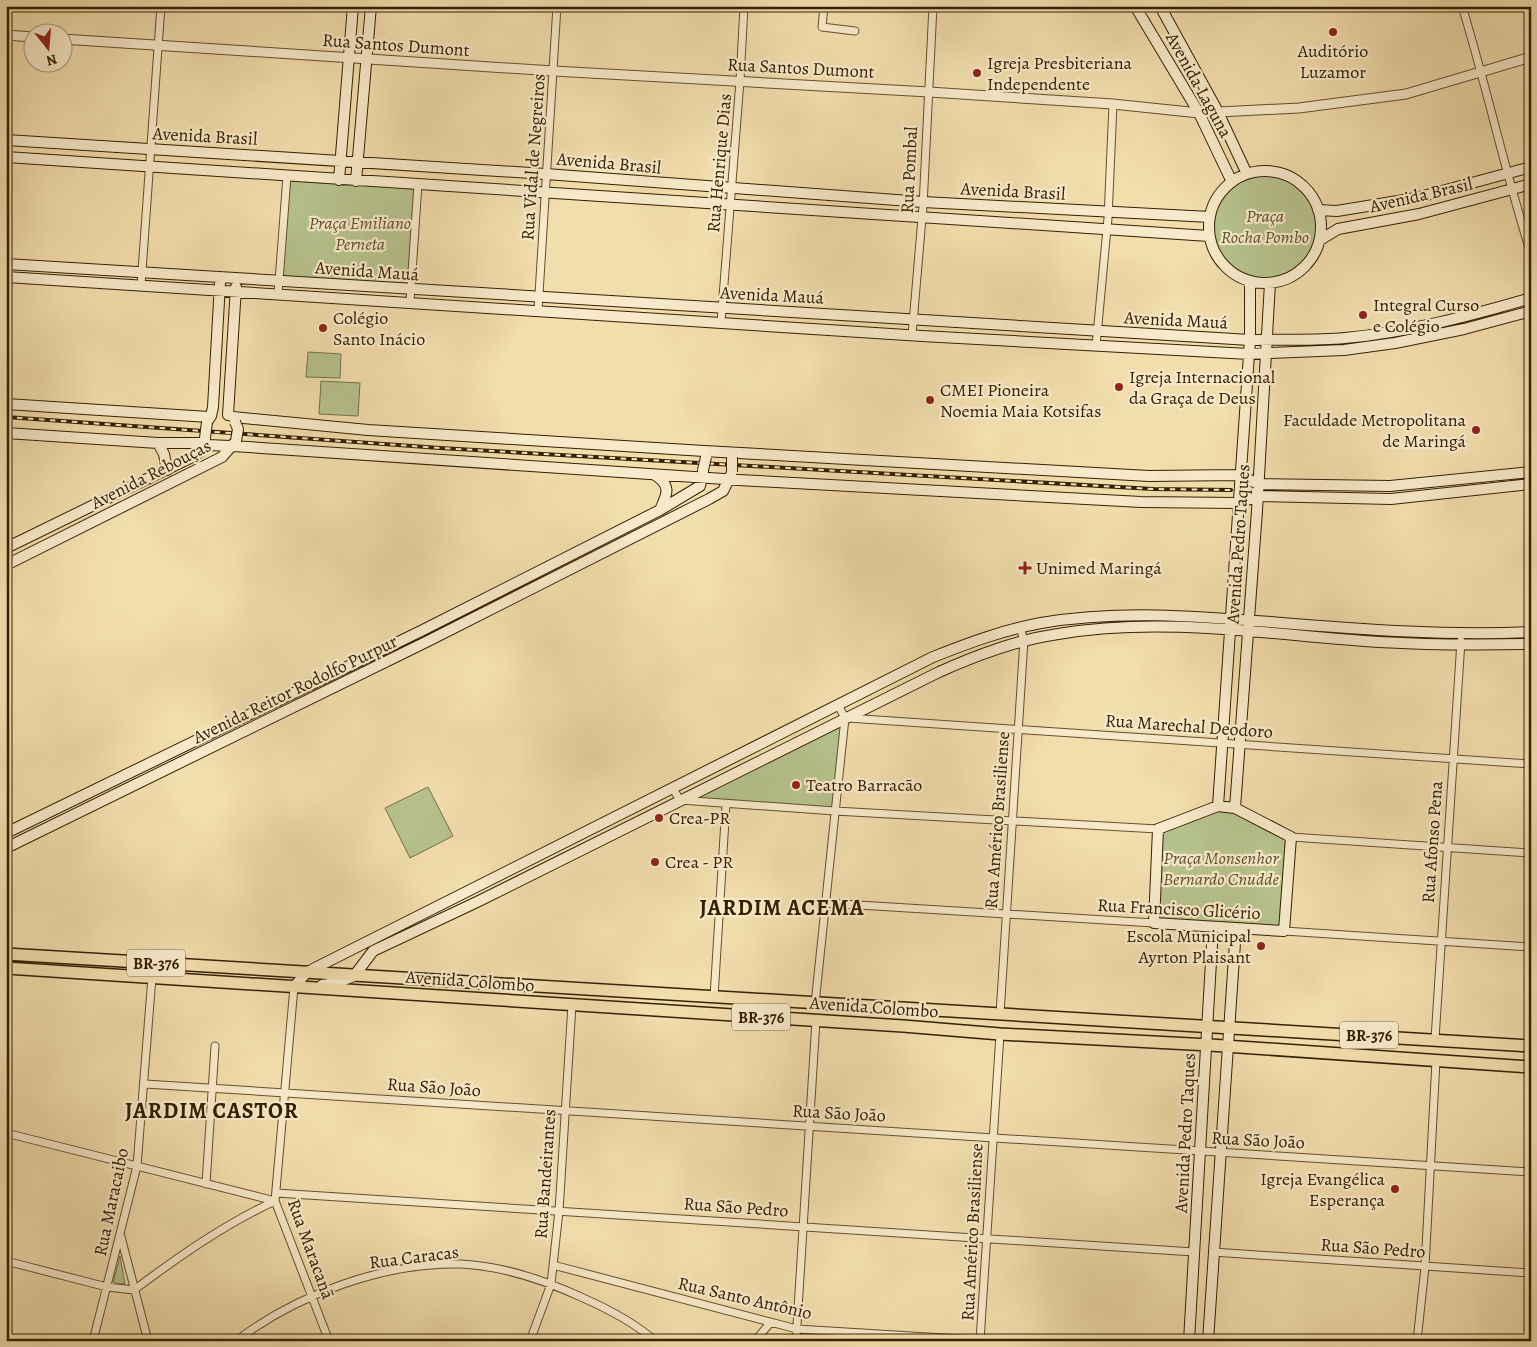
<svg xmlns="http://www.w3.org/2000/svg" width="1537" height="1347" font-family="Alegreya,serif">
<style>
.green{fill:#b6c28d;stroke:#757148}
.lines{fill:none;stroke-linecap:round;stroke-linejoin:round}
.minor-casing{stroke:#644f2c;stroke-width:9}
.tertiary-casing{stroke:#644f2c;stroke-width:11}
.secondary-casing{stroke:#342002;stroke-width:12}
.primary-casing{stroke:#342002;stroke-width:14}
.minor{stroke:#f7e9c9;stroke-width:7}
.tertiary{stroke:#f7e9c9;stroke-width:9}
.secondary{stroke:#f7e9c9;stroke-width:10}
.primary{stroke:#f2ddac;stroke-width:11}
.rail-casing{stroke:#342002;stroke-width:4}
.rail{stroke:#f7e9c9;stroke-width:2;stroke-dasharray:5.5;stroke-linecap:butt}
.secondary-bridge-casing{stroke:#342002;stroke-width:12;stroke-linecap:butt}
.secondary-bridge{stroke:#f7e9c9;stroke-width:10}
.poi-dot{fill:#8f2418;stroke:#f7e9c9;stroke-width:2}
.labels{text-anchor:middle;stroke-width:4.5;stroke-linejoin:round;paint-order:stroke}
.shield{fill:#f7e9c9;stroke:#6e5c3e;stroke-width:1}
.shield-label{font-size:16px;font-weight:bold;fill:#342002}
.street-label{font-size:18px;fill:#342002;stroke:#f7e9c9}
.poi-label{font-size:18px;fill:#342002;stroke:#f7e9c9;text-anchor:start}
.park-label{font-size:18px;font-style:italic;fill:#5b512c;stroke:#f7e9c9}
.district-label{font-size:22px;font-weight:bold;letter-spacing:1px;fill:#342002;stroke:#f7e9c9}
</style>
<rect width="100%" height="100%" fill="#f2ddac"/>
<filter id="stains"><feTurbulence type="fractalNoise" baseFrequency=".004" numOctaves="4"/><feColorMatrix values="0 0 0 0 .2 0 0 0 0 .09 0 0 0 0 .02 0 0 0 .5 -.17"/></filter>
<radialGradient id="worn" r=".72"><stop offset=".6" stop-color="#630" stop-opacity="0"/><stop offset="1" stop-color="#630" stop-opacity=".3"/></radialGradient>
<path class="green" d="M1209 227a56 56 0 1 1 112 0a56 56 0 1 1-112 0Z
M 287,176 L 418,184 L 411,290 L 279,281 Z
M 308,352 L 341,354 L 340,378 L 306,377 Z
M 321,381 L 360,383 L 358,416 L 319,414 Z
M 845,718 L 835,811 L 680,800 Z
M 428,787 L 453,836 L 410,858 L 385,808 Z
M 1218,806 L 1291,837 L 1284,931 L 1154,923 L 1158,829 Z
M 120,1256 L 125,1284 L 113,1283 Z"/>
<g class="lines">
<g class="minor-casing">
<path id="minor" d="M 824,6 L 822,27 L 855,31
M 1462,6 C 1487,88 1505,172 1531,254
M 141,285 L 161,6
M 278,294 L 287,176
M 410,302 L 418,184
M 538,310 L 557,6
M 721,322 L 740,81 L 744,6
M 912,335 L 923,206 L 933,6
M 1096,346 L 1108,218 L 1113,104
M 838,705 L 845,718
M 848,718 L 1531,764
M 673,789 L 680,800 L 835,811 L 1158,829
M 1291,837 L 1531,853
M 826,903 L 1154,923
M 1284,931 L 1531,947
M 294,987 L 275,1201 L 329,1341
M 714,997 L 726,804
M 815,1004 L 845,718
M 1000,1014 L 1024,640 L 1020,628
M 1435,1039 L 1461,641
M 145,1084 L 1531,1172
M 6,1133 L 275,1201
M 206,1184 L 215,1046
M 276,1193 L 1194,1252
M 121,1237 L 148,1341
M 1213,1252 L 1531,1273
M 6,1261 L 107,1287 L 134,1290 C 178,1257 225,1224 275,1201
M 553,1265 L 797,1329 L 993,1341
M 93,1341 L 137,1166 L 152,977
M 236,1341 C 296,1295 384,1262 461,1264 C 502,1266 544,1280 581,1297 C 606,1308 634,1322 655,1341
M 530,1341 L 551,1284 L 559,1211 L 572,1005
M 755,1341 L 770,1323
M 796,1341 L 816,1020
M 980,1341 L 1000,1034
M 1417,1341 L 1425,1267 L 1436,1061"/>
</g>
<g class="tertiary-casing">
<path id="tertiary" d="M 6,35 L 32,37
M 62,39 L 554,71 L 929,92 L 1113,104 L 1199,113 L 1299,108 L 1406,94 L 1531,57"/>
</g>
<g class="secondary-casing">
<path id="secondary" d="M 1135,6 L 1199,113 L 1232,182
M 1160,6 L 1218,112 L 1247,174
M 6,140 L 546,174 L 923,202 L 1210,217
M 6,157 L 1209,236
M1209 227a56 56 0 1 1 112 0a56 56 0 1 1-112 0Z
M 339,180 L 353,6
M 356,181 L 371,6
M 1318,210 L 1337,211 L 1416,198 L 1531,167
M 1320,240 L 1338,229 L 1419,214 L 1531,184
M 6,264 L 1250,340 C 1281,339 1313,341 1345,338 C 1409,332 1469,316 1531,298
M 6,277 L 922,336 L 1249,354 L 1344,350 L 1395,343 L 1464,329 L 1531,311
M 6,404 L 209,417
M 228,415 L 236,287
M 233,417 L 368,430 L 704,451 L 1149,476 L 1240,475 L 1258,484 L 1390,486 L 1531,472
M 207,422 L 211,416 L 213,407 L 220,283
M 6,433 L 158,443 L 206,443
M 158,443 L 164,454 L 167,470
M 208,445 L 230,446
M 233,446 L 739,480 L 1141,502 L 1238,503 L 1258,496 L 1391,499 L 1531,484
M 655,475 C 672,486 667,494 660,510
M 6,548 L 196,455 L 208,445
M 6,565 L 222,457 L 236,441
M 1218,806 L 1250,340 L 1250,281
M 1218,806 L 1235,808 L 1291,837 L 1284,931 L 1154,923 L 1158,829 Z
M 1235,808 L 1257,511 L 1270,283
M 6,833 L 421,631 L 660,510 L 700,486 L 703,471
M 6,848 L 426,642 L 709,499 L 723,491 L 731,475
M 322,985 L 336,983 L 354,976 L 373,951 L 479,901 L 939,672 C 977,655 1016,640 1058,634 C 1164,616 1272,635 1379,642 C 1430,645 1480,645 1531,644
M 294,987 L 306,973 L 317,967 L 933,657 C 968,643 1003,630 1041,623 C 1117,610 1195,616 1271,622 C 1358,629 1444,636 1531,632
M 1189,1341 L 1213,927
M 1208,1341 L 1236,928"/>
</g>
<g class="primary-casing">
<path id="primary" d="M 6,954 L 1531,1046
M 6,968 L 903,1026 L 1000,1034 L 1210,1045 L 1531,1067"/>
</g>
<use href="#minor" class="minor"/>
<use href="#tertiary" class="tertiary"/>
<use href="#secondary" class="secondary"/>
<use href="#primary" class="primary"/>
<g class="rail-casing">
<path id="rail" d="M 6,417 L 440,448 L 1153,489 L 1231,490"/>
</g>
<use href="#rail" class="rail"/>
<g class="secondary-bridge-casing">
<path id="secondary-bridge" d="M 235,422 L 238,429 L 236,441
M 205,438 L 207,422
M 703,470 L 706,457
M 732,472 L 732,457"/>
</g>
<use href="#secondary-bridge" class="secondary-bridge"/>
</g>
<g class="poi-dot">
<circle cx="1333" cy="32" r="5"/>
<circle cx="977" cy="73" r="5"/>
<circle cx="1363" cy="315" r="5"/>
<circle cx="323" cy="328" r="5"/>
<circle cx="1119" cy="387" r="5"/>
<circle cx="930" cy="400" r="5"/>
<circle cx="1476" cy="430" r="5"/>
<path d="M1022.5 560.5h5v5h5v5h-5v5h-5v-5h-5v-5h5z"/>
<circle cx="796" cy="785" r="5"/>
<circle cx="659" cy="818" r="5"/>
<circle cx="655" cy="862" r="5"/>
<circle cx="1261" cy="946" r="5"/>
<circle cx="1395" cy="1189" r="5"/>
</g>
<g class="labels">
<g class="shield">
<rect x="127" y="949.5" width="58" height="27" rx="4"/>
<rect x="732" y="1003.5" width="58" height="27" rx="4"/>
<rect x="1340" y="1021.5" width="58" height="27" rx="4"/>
</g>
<g class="shield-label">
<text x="156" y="969">BR-376</text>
<text x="761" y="1023">BR-376</text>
<text x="1369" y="1041">BR-376</text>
</g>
<g class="street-label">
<text transform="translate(396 45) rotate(4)" y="6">Rua Santos Dumont</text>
<text transform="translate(801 68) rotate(3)" y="6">Rua Santos Dumont</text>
<text transform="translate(1199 85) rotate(61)" y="6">Avenida Laguna</text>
<text transform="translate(205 136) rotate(3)" y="6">Avenida Brasil</text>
<text transform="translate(533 157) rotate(-86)" y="6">Rua Vidal de Negreiros</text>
<text transform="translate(609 163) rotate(5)" y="6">Avenida Brasil</text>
<text transform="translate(719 163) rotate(-85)" y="6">Rua Henrique Dias</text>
<text transform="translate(909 170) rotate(-87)" y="6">Rua Pombal</text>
<text transform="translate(1013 191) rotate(3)" y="6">Avenida Brasil</text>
<text transform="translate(1421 195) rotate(-13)" y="6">Avenida Brasil</text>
<text transform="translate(367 271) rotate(4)" y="6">Avenida Mauá</text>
<text transform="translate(772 295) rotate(3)" y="6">Avenida Mauá</text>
<text transform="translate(1176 320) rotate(3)" y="6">Avenida Mauá</text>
<text transform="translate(151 474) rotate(-27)" y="6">Avenida Rebouças</text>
<text transform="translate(1238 544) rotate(-86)" y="6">Avenida Pedro Taques</text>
<text transform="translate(295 689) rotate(-26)" y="6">Avenida Reitor Rodolfo Purpur</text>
<text transform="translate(1189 726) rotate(4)" y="6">Rua Marechal Deodoro</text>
<text transform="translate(997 820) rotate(-86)" y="6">Rua Américo Brasiliense</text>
<text transform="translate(1432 842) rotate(-86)" y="6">Rua Afonso Pena</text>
<text transform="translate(1179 909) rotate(3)" y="6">Rua Francisco Glicério</text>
<text transform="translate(470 981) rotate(4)" y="6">Avenida Colombo</text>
<text transform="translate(874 1007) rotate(4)" y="6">Avenida Colombo</text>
<text transform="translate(434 1087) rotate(4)" y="6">Rua São João</text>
<text transform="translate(839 1113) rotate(3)" y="6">Rua São João</text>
<text transform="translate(1185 1133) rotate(-87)" y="6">Avenida Pedro Taques</text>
<text transform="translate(1258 1140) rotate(3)" y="6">Rua São João</text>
<text transform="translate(545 1174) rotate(-86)" y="6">Rua Bandeirantes</text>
<text transform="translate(111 1202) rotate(-78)" y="6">Rua Maracaibo</text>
<text transform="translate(736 1207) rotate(4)" y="6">Rua São Pedro</text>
<text transform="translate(972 1232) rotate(-87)" y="6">Rua Américo Brasiliense</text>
<text transform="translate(1373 1248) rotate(4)" y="6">Rua São Pedro</text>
<text transform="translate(311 1249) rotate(70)" y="6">Rua Maracanã</text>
<text transform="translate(414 1257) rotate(-7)" y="6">Rua Caracas</text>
<text transform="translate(745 1298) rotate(13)" y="6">Rua Santo Antônio</text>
</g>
<g class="poi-label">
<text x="1333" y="57" text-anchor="middle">Auditório<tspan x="1333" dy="21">Luzamor</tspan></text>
<text x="987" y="69">Igreja Presbiteriana<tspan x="987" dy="21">Independente</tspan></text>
<text x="1373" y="311">Integral Curso<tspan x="1373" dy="21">e Colégio</tspan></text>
<text x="333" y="324">Colégio<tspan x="333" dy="21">Santo Inácio</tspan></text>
<text x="1129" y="383">Igreja Internacional<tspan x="1129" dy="21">da Graça de Deus</tspan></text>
<text x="940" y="396">CMEI Pioneira<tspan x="940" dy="21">Noemia Maia Kotsifas</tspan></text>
<text x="1466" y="426" text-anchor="end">Faculdade Metropolitana<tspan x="1466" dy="21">de Maringá</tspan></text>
<text x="1036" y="574">Unimed Maringá</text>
<text x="806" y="791">Teatro Barracão</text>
<text x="669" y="824">Crea-PR</text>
<text x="665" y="868">Crea - PR</text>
<text x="1251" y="942" text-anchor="end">Escola Municipal<tspan x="1251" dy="21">Ayrton Plaisant</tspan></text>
<text x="1385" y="1185" text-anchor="end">Igreja Evangélica<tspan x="1385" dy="21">Esperança</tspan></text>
</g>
<g class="park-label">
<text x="1265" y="222">Praça<tspan x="1265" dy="21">Rocha Pombo</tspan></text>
<text x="360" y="229">Praça Emiliano<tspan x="360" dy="21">Perneta</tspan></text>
<text x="1221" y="864">Praça Monsenhor<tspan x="1221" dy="21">Bernardo Cnudde</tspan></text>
</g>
<g class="district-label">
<text x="782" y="915">JARDIM ACEMA</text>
<text x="212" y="1118">JARDIM CASTOR</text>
</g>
</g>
<rect width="1537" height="1347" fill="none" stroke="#f2ddac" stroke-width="25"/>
<rect x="8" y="8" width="1522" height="1332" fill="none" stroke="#342002" stroke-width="2.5"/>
<rect x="12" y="12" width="1512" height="1322" fill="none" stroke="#342002"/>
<g transform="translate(48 48) rotate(163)"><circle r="24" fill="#f7e9c9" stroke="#a99979"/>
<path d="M0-4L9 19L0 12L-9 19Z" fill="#8f2418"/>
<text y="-8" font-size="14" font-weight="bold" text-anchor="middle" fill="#342002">N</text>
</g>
<rect width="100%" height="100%" filter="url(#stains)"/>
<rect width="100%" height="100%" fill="url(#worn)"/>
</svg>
